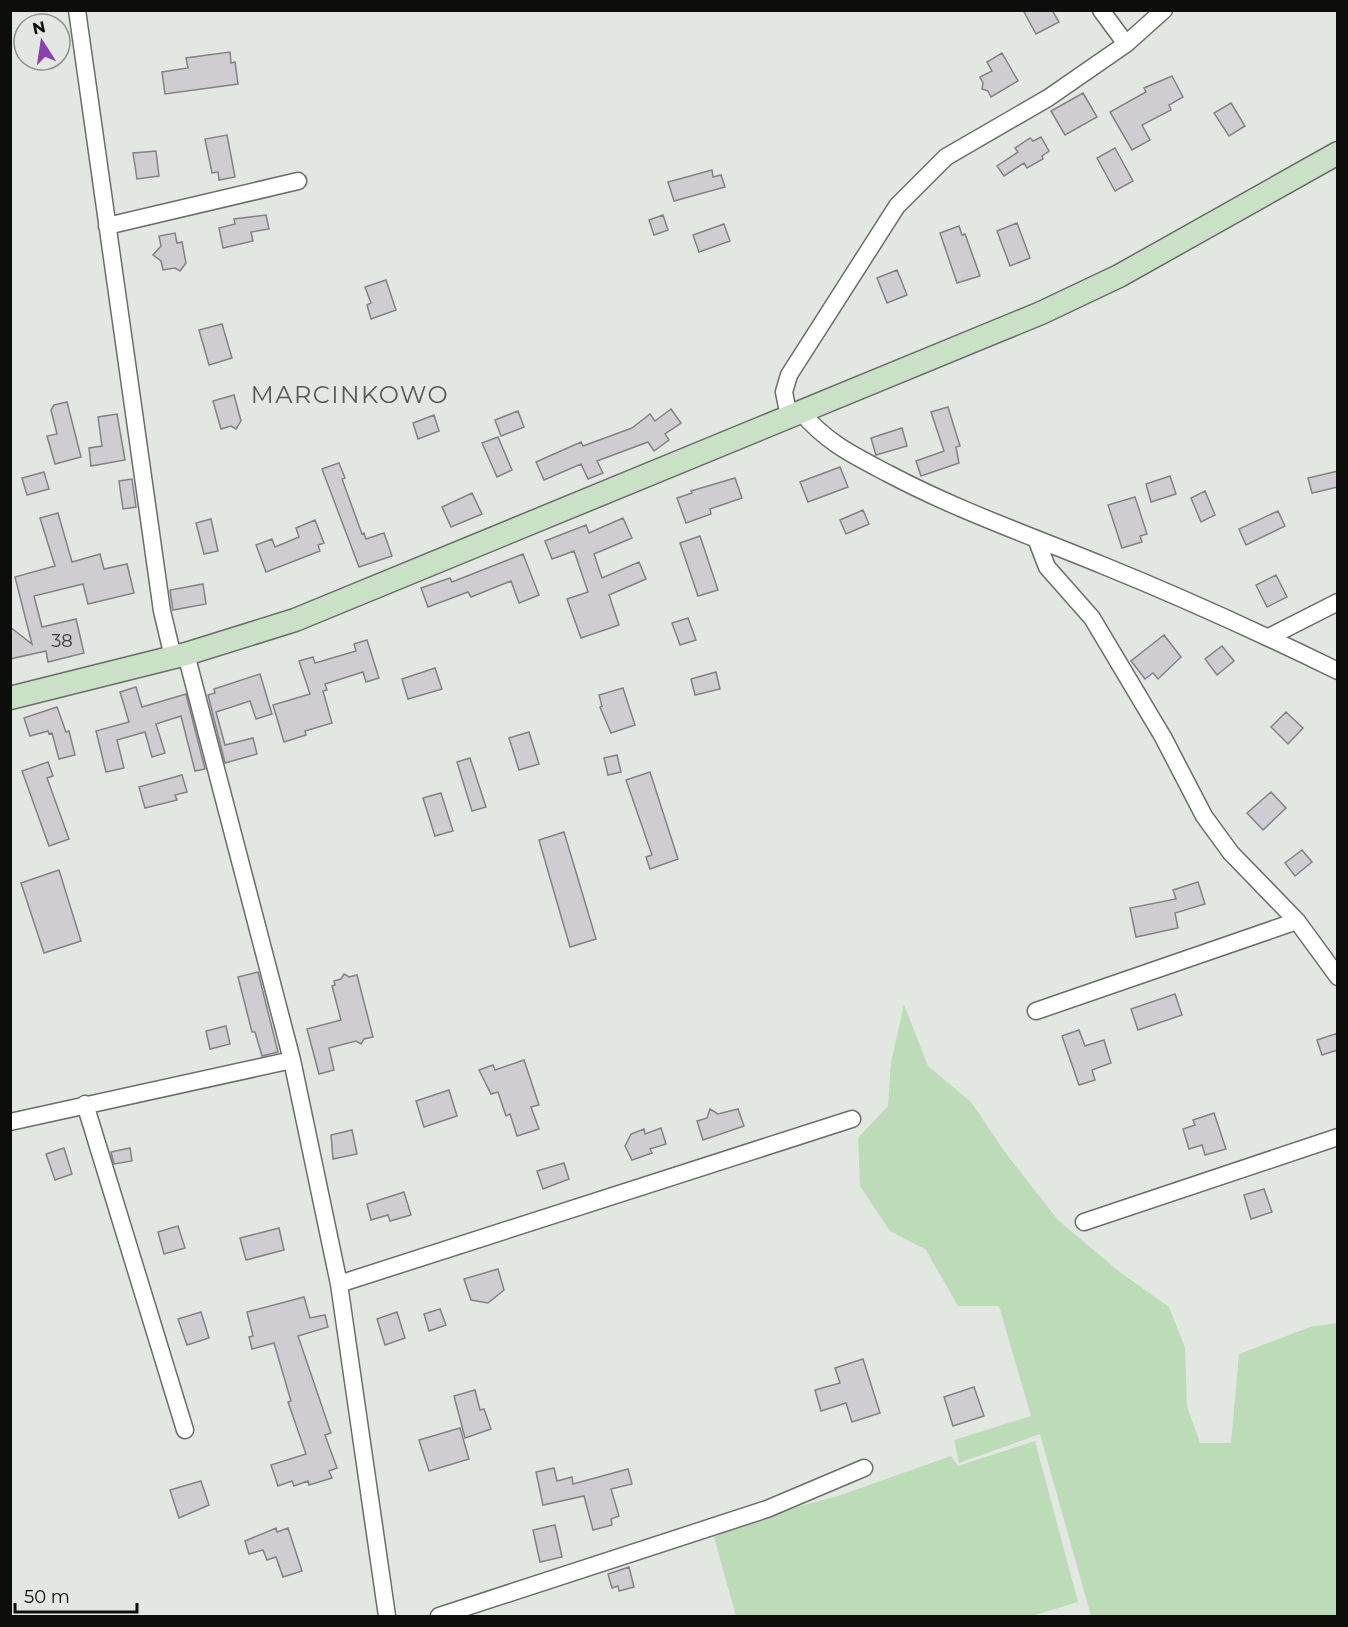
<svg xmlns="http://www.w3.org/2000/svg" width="1348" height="1627" font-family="Montserrat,sans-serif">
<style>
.green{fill:#bbdcb7}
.building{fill:#d0cdd2;stroke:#848185;stroke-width:1.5}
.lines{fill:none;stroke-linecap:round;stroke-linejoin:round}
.street-casing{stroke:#6a6d69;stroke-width:19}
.secondary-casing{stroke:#6a6d69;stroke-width:25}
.street{stroke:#fff;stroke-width:16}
.secondary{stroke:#cae1c8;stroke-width:22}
.labels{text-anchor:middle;stroke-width:4.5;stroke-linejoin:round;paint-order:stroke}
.number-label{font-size:18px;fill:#3e3e3e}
.quarter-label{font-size:24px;letter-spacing:1.5px;fill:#555855;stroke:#e3e7e2}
</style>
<rect width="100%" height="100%" fill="#e3e7e2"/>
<path class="green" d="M 904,1005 L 928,1066 L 971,1102 L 1004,1151 L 1058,1220 L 1121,1273 L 1169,1307 L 1185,1348 L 1187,1406 L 1200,1443 L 1231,1443 L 1239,1354 L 1310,1327 L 1337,1323 L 1337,1616 L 1091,1616 L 1040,1434 L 959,1463 L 954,1440 L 1031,1416 L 999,1306 L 958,1306 L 926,1250 L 890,1231 L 860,1186 L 858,1138 L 888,1106 L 891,1062 Z
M 1035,1441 L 1078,1602 L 1032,1616 L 736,1616 L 714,1537 L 751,1519 L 838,1496 L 951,1456 L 958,1466 Z"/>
<path class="building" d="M 1023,10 L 1052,10 L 1059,22 L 1036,34 Z
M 230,52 L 231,63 L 235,62 L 238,84 L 165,94 L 162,72 L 188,68 L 186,58 Z
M 1002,53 L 1018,81 L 991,97 L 988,91 L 982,89 L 983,83 L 980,77 L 992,71 L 987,62 Z
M 1172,76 L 1183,97 L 1169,105 L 1171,110 L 1142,125 L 1150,140 L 1132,150 L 1110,112 L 1146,92 L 1144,88 Z
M 1083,93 L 1097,117 L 1065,135 L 1051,111 Z
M 1231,103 L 1245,126 L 1229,136 L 1214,113 Z
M 227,135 L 235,177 L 219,180 L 218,172 L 212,173 L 205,139 Z
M 1041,137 L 1049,151 L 1042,156 L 1043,159 L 1027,168 L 1024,163 L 1004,176 L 997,166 L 1018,152 L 1015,148 L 1030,138 L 1033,141 Z
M 1115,148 L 1133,181 L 1115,191 L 1097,158 Z
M 156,151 L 159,176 L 137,179 L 133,153 Z
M 712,170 L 713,177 L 721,175 L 725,187 L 674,201 L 668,182 Z
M 266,215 L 269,229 L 251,232 L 253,241 L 223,248 L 219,228 L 235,224 L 234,219 Z
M 663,215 L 668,230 L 654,235 L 649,220 Z
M 1017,223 L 1030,258 L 1010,266 L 997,231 Z
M 724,224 L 730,241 L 699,252 L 693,235 Z
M 959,226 L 962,235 L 965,234 L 980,276 L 957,283 L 940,233 Z
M 175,233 L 177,243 L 182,242 L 186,263 L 180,271 L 175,268 L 163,270 L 161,261 L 153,255 L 161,246 L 159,236 Z
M 897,270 L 907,295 L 887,303 L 877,278 Z
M 386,280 L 396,310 L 371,319 L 367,305 L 371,303 L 365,287 Z
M 222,324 L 232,358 L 209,365 L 199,330 Z
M 234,395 L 241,421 L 236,429 L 231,426 L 221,429 L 213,401 Z
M 67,402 L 81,457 L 55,464 L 47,436 L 57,434 L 51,410 L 54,405 Z
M 948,407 L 960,446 L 956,447 L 959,463 L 921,476 L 916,461 L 944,451 L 931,412 Z
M 671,409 L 681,423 L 665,434 L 669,440 L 654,451 L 648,442 L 597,461 L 603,473 L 588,479 L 581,464 L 544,480 L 536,462 L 581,442 L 583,446 L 632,428 L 650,414 L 655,421 Z
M 518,411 L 524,427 L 501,436 L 495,420 Z
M 117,414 L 125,460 L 91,466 L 89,448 L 102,446 L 98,417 Z
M 434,415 L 439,431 L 418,439 L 413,423 Z
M 902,428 L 907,446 L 876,455 L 871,438 Z
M 498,437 L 512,470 L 497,477 L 482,443 Z
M 339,463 L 345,478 L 342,479 L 362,534 L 364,533 L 366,539 L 384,533 L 392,556 L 359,567 L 322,469 Z
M 840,467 L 848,487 L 808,502 L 800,482 Z
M 1338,471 L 1338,487 L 1312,493 L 1308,478 Z
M 44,472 L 49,489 L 27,495 L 22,478 Z
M 1170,476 L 1176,494 L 1151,502 L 1146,484 Z
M 735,478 L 742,498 L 710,509 L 711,514 L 686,523 L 677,498 L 692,493 L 691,491 Z
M 132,479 L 136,507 L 123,509 L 119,481 Z
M 1205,491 L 1215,515 L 1201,522 L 1191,498 Z
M 472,493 L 482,514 L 451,527 L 442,507 Z
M 1135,497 L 1147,534 L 1140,536 L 1142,542 L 1122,548 L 1108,505 Z
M 863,510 L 869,524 L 846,534 L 840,520 Z
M 1278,511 L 1285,526 L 1246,545 L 1239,529 Z
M 58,513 L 72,562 L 100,554 L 104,569 L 127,564 L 134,593 L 88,604 L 83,584 L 34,596 L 42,627 L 76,619 L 84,653 L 48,662 L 46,651 L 10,659 L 10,627 L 32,644 L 15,577 L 55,566 L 40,518 Z
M 623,518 L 632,538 L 594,554 L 602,578 L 639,562 L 646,579 L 609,595 L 619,625 L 581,638 L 567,599 L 588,592 L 574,551 L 552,559 L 545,541 L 586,525 L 589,533 Z
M 211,519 L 218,551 L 204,554 L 196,523 Z
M 315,520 L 324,543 L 318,545 L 320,551 L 266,572 L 256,545 L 272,539 L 275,547 L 299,537 L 296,528 Z
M 700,536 L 718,590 L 698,596 L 680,543 Z
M 523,554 L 539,595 L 519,603 L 511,581 L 471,597 L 468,592 L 428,607 L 421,588 L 450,578 L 452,582 Z
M 1276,575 L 1287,597 L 1267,607 L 1256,585 Z
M 203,584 L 206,604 L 173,610 L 170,590 Z
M 688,618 L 696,640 L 680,645 L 672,623 Z
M 1164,635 L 1181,657 L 1158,679 L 1153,673 L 1145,679 L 1131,661 Z
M 367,640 L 379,678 L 366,682 L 363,672 L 325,684 L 327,690 L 323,691 L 332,723 L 305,731 L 306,735 L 284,742 L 273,705 L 310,694 L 299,661 L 313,657 L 315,663 L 356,651 L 354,644 Z
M 1222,646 L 1234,661 L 1217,675 L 1205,659 Z
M 435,668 L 442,689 L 408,699 L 402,679 Z
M 716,672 L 720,689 L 695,695 L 691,679 Z
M 260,674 L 272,714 L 256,719 L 250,701 L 216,712 L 225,745 L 253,738 L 257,754 L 225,763 L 208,695 L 215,693 L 214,689 Z
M 136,687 L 142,707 L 186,694 L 205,769 L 195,771 L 181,716 L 156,724 L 165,753 L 152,757 L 145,732 L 117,740 L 124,768 L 106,772 L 96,731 L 129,722 L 120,692 Z
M 623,688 L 635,725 L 611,733 L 600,707 L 602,706 L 599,695 Z
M 57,707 L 66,732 L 69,731 L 75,755 L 59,759 L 52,733 L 49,734 L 48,731 L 30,736 L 24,718 Z
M 1286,712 L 1303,728 L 1288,744 L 1271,727 Z
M 529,732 L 539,764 L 519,770 L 509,738 Z
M 617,755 L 621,772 L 608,775 L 604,758 Z
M 470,758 L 486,807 L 472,811 L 457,762 Z
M 48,762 L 53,776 L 47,778 L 69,839 L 49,846 L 22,771 Z
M 650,772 L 678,859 L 650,869 L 646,857 L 652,855 L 626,780 Z
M 182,775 L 187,792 L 175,795 L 177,800 L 145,808 L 139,787 Z
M 1271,792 L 1286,808 L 1263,830 L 1247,813 Z
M 441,793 L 453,831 L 435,836 L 423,798 Z
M 564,832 L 596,939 L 570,947 L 539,840 Z
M 1302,850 L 1312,862 L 1295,876 L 1285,863 Z
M 59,870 L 81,941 L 44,953 L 21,883 Z
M 1198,882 L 1205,904 L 1175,913 L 1178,928 L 1136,937 L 1130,908 L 1176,899 L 1173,890 Z
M 258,972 L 278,1052 L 262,1056 L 255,1032 L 252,1032 L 238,977 Z
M 344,974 L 349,977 L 357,975 L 373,1037 L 364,1039 L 361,1044 L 356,1041 L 329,1048 L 334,1070 L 319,1074 L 307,1029 L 341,1020 L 332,986 L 335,985 L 334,981 L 341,979 Z
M 1175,994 L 1182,1015 L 1138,1030 L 1131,1009 Z
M 226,1026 L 230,1044 L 210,1049 L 206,1031 Z
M 1079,1030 L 1085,1046 L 1104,1040 L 1111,1063 L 1092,1070 L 1095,1080 L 1079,1085 L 1062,1036 Z
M 1338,1033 L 1338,1050 L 1322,1055 L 1317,1040 Z
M 524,1060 L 539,1105 L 531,1107 L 539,1129 L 517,1136 L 510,1114 L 506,1116 L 498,1092 L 491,1094 L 479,1070 L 493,1065 L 495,1070 Z
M 449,1090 L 457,1116 L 424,1127 L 416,1101 Z
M 710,1109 L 718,1114 L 738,1109 L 744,1126 L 703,1140 L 697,1121 L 707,1118 Z
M 1214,1113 L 1226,1149 L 1205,1155 L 1202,1145 L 1189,1149 L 1183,1129 L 1195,1125 L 1193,1120 Z
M 661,1128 L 666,1144 L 650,1149 L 652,1153 L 632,1160 L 625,1146 L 631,1134 L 644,1129 L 645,1134 Z
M 352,1130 L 357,1154 L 333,1159 L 331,1135 Z
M 64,1148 L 72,1174 L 55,1180 L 46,1154 Z
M 130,1148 L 132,1161 L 114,1164 L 111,1152 Z
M 564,1163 L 569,1179 L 543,1189 L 537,1171 Z
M 1264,1189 L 1272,1212 L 1251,1219 L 1244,1195 Z
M 404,1192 L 411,1215 L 390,1221 L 388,1215 L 371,1220 L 367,1204 Z
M 178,1226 L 185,1248 L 164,1254 L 158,1232 Z
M 279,1228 L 284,1250 L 246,1260 L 240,1238 Z
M 498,1269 L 504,1290 L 488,1303 L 471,1300 L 464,1279 Z
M 304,1297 L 310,1318 L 325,1315 L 328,1327 L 298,1336 L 331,1433 L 325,1435 L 337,1468 L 329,1471 L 332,1478 L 309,1485 L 308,1481 L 294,1486 L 292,1481 L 278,1486 L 271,1465 L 306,1454 L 288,1402 L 291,1401 L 274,1343 L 252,1349 L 249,1337 L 253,1336 L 247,1312 Z
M 440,1309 L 446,1325 L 429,1331 L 424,1314 Z
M 201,1312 L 209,1338 L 187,1345 L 178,1319 Z
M 397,1312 L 405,1338 L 385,1345 L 377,1319 Z
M 863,1359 L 880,1413 L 852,1422 L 846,1403 L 821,1411 L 815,1390 L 840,1383 L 835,1368 Z
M 974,1387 L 984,1416 L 953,1426 L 944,1397 Z
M 475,1390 L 480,1410 L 484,1409 L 491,1429 L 465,1438 L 454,1396 Z
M 460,1428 L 469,1459 L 429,1471 L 419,1440 Z
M 554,1468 L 557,1481 L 572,1477 L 573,1484 L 628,1469 L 632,1484 L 611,1489 L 619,1516 L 611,1519 L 612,1525 L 593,1530 L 584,1496 L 543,1505 L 536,1472 Z
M 201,1481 L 209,1505 L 179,1518 L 170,1490 Z
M 555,1525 L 562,1557 L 540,1562 L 533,1530 Z
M 276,1528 L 277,1532 L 288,1528 L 302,1571 L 283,1577 L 276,1557 L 267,1560 L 263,1550 L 249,1554 L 245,1541 Z
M 629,1567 L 634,1587 L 619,1591 L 618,1586 L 612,1588 L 608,1574 Z"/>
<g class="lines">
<g class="street-casing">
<path id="street" d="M 77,10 L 162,611 L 173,657
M 1101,10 L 1126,44
M 107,226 L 298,181
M 801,412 C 827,443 853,455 889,474 C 959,511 1029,535 1102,565 C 1181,597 1260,633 1338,671
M 789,417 L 784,392 L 789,375 L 897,206 L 946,157 L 1048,98 L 1126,44 L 1164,10
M 1037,541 L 1047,567 L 1092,618 L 1163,737 L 1204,816 L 1231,853 L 1297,921 L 1338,977
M 1269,637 L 1338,602
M 186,654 L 292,1060 L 339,1284 L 387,1616
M 1036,1011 L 1297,921
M 85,1104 L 185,1430
M 10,1122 L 292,1060
M 1084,1222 L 1338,1137
M 339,1284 L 852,1119
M 439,1616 L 767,1509 L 864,1468"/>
</g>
<g class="secondary-casing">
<path id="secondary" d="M 10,698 L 186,654 L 295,620 L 1041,313 L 1119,276 L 1338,153"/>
</g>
<use href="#street" class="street"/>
<use href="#secondary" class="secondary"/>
</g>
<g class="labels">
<g class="number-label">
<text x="62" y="647">38</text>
</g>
<g class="quarter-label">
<text x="350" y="403">MARCINKOWO</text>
</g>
</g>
<rect width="1348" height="1627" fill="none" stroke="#0d0e0c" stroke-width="24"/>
<g transform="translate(42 42) rotate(348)"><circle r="28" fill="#e3e7e2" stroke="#8d908c" stroke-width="1.5"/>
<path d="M0-4.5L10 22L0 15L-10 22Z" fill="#8d3fb0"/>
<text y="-9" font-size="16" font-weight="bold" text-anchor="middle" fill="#0d0e0c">N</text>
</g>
<path d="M15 1603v9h122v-9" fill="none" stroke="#0d0e0c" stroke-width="3"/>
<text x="24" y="1603" font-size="18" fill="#0d0e0c" stroke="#e3e7e2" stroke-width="4.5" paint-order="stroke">50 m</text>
</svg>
